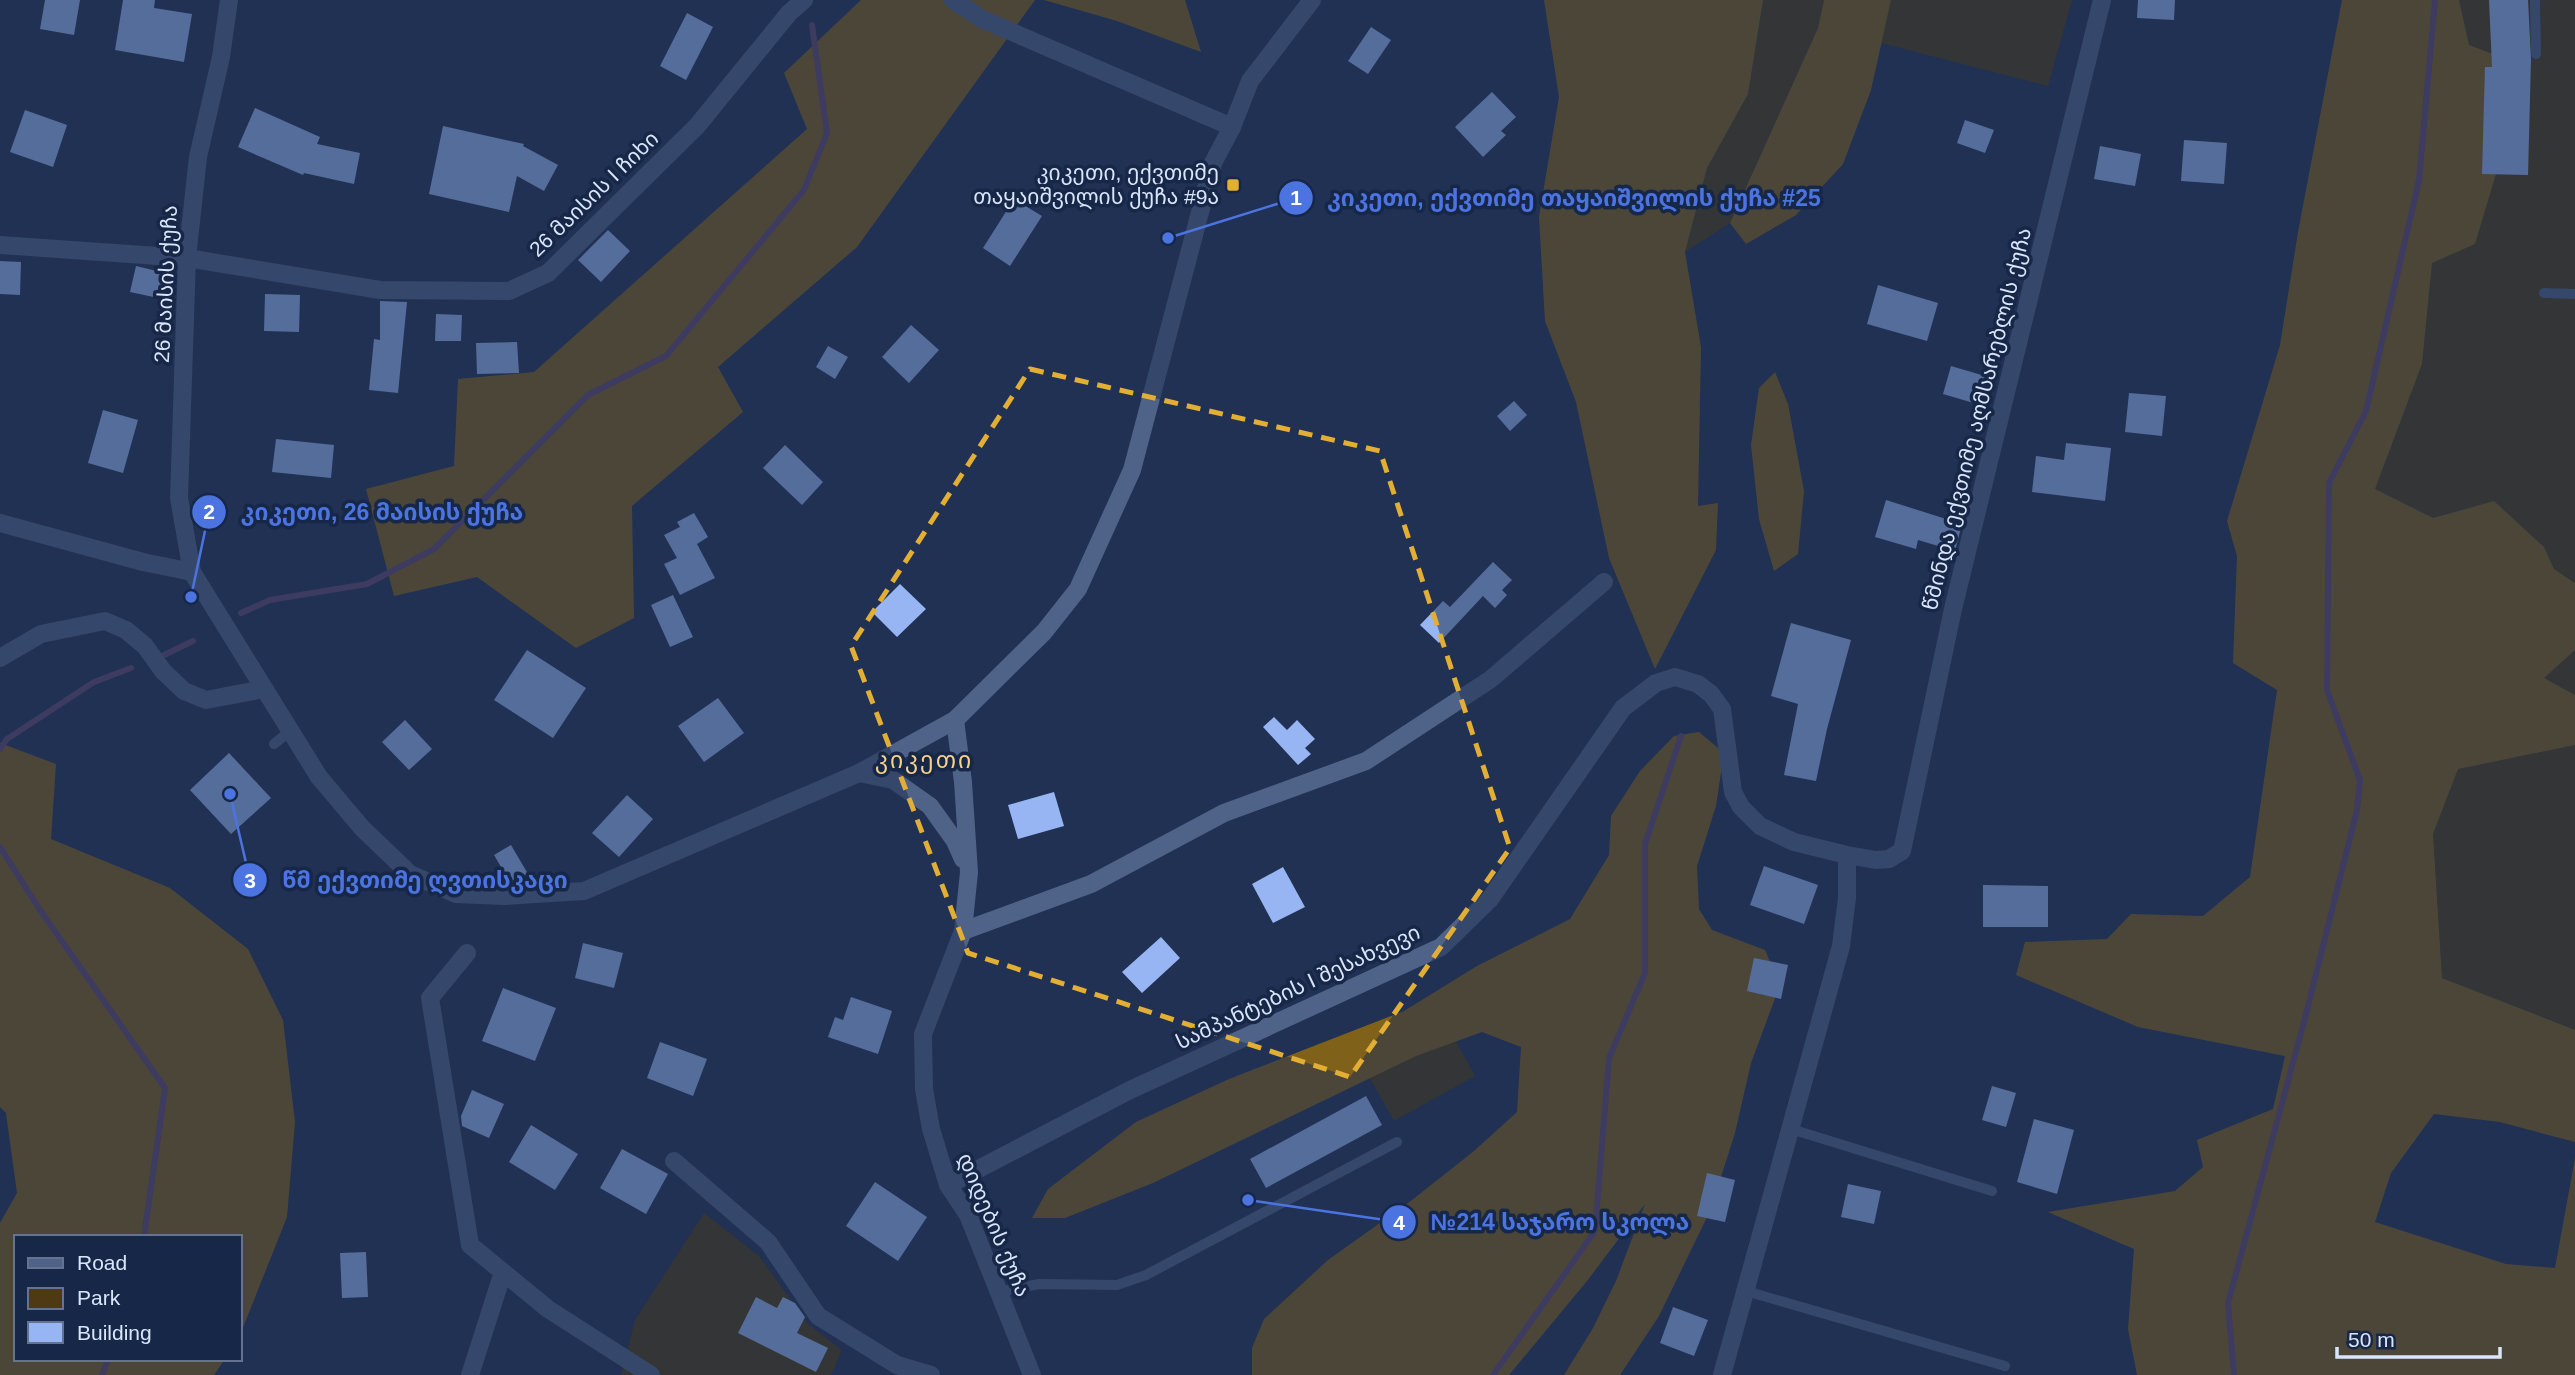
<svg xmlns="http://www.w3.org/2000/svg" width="2575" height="1375" font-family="Arial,'Noto Sans Georgian',sans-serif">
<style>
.green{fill:#4d3a12}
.forest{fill:#80611a}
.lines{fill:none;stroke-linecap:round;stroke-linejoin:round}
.stream{stroke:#61476e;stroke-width:6}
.building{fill:#96b5f2}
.lane{stroke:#4f6288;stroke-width:10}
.street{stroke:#4f6288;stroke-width:18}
.secondary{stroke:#4f6288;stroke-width:18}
.marked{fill:none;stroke:#e3ae34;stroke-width:5;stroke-dasharray:14 9;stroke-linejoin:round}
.poi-dot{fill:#e3ae34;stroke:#172748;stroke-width:2.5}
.labels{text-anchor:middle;stroke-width:7;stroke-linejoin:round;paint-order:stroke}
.poi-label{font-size:21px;fill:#d9e5fb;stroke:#172748;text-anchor:end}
.street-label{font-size:21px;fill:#d9e5fb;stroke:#172748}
.neighbourhood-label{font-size:23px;letter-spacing:2px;fill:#f7d28a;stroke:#172748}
.leader{fill:none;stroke:#4c74e1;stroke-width:2.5}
.callout-dot{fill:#4c74e1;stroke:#172748;stroke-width:2.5}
.mark-label{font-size:21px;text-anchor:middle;font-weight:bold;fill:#fff}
.callout-label{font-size:23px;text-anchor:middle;font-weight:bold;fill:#4c74e1;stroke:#172748;stroke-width:7;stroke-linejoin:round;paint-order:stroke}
</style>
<rect width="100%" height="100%" fill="#203153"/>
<path class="green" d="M 1763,0 L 1824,0 L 1818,28 L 1730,223 L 1685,252 L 1707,168 L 1748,94 Z
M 1891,0 L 2072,0 L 2048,86 L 1881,43 Z
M 2459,0 L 2575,0 L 2575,583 L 2554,569 L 2544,547 L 2494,501 L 2433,518 L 2375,489 L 2422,364 L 2432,263 L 2475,244 L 2469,45 Z
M 2575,650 L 2575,695 L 2544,678 Z
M 2575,745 L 2575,1030 L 2442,978 L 2433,834 L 2458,769 Z
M 1451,1032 L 1475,1076 L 1394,1121 L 1369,1077 Z
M 704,1213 L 759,1256 L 808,1324 L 842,1350 L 831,1375 L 621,1375 L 635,1320 Z"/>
<path class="forest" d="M 861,0 L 1035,0 L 857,247 L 718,367 L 743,412 L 632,506 L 634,618 L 576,648 L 477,577 L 394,596 L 366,489 L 454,466 L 458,379 L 534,372 L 807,129 L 784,73 Z
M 1044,0 L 1185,0 L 1201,52 L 1117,21 Z
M 1544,0 L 1763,0 L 1748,94 L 1707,168 L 1685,252 L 1701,347 L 1698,506 L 1718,503 L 1716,550 L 1655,669 L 1609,558 L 1576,402 L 1545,321 L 1539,217 L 1559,97 Z
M 1824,0 L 1891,0 L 1871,90 L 1843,164 L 1796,215 L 1746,244 L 1730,223 L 1818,28 Z
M 2342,0 L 2459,0 L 2469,45 L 2516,63 L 2506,140 L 2475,244 L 2432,263 L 2422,364 L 2375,489 L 2433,518 L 2494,501 L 2544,547 L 2554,569 L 2575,583 L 2575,650 L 2544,678 L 2575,695 L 2575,745 L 2458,769 L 2433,834 L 2442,978 L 2575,1030 L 2575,1142 L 2500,1122 L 2434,1114 L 2391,1173 L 2375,1222 L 2506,1264 L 2555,1268 L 2575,1158 L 2575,1375 L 2137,1375 L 2128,1329 L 2134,1249 L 2048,1212 L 2175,1191 L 2203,1167 L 2197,1140 L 2273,1109 L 2285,1056 L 2138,1027 L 2016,975 L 2025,942 L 2107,939 L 2131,914 L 2203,916 L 2250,877 L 2277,690 L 2233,663 L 2237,556 L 2227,521 L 2280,345 L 2298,232 Z
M 1775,372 L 1788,404 L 1804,491 L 1798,554 L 1774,571 L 1759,519 L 1751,445 L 1759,388 Z
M 1699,732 L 1724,753 L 1716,806 L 1697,866 L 1699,909 L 1712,930 L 1765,950 L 1780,985 L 1751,1063 L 1735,1133 L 1710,1211 L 1659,1316 L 1620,1375 L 1564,1375 L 1593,1328 L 1616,1281 L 1645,1204 L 1587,1281 L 1509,1375 L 1252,1375 L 1252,1348 L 1264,1319 L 1328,1260 L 1412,1200 L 1474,1151 L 1517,1112 L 1521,1047 L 1482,1032 L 1416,1056 L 1153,1183 L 1065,1218 L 1032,1218 L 1048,1189 L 1136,1122 L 1229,1079 L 1404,1011 L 1477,966 L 1570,919 L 1609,855 L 1611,816 L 1640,771 L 1674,736 Z
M 0,743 L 56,764 L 51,839 L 170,888 L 248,949 L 283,1020 L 295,1122 L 287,1217 L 240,1335 L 240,1237 L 16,1237 L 16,1359 L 225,1359 L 214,1375 L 0,1375 L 0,1223 L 17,1193 L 6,1113 L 0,1107 Z"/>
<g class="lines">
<path class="stream" d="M 241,613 L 270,600 L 367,584 L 434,549 L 588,395 L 666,356 L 804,190 L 827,133 L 812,25
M 164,655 L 193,641
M 0,749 L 7,739 L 94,682 L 131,668
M 0,847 L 40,910 L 165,1088 L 144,1237
M 102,1375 L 108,1359
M 1493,1375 L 1595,1231 L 1609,1058 L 1645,973 L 1645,844 L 1681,736
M 2234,1375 L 2228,1303 L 2305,1018 L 2357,810 L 2360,780 L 2327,690 L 2329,483 L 2366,411 L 2419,180 L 2435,0"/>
</g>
<path class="building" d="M 45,0 L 80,0 L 74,35 L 40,29 Z
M 123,0 L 155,0 L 154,8 L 192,14 L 184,62 L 115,50 Z
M 2138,0 L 2175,0 L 2174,20 L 2137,18 Z
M 2489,0 L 2528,0 L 2531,59 L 2528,175 L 2482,174 L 2485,67 L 2492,67 Z
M 687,13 L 713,27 L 686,80 L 660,66 Z
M 1371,27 L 1391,40 L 1368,74 L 1348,61 Z
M 1492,92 L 1516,117 L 1501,131 L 1506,135 L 1483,157 L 1455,127 Z
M 255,108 L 320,137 L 317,144 L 360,153 L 354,184 L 304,173 L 303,175 L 238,147 Z
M 25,110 L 67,125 L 53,167 L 10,152 Z
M 1965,120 L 1994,130 L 1985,153 L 1957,143 Z
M 443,126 L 524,144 L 523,146 L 558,165 L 544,191 L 517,176 L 509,212 L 429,194 Z
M 2184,140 L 2227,143 L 2224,184 L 2181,181 Z
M 2100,146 L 2141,154 L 2135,186 L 2094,179 Z
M 1014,199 L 1042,216 L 1010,266 L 983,248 Z
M 608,230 L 630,251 L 601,282 L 578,260 Z
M 0,261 L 21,262 L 20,295 L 0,294 Z
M 136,266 L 169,274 L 163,299 L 130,292 Z
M 1878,285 L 1938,303 L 1927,341 L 1867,324 Z
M 265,294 L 300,295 L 299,332 L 264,331 Z
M 380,301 L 407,302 L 398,393 L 369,390 L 374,339 L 380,340 Z
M 436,314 L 462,315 L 461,341 L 435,341 Z
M 911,325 L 939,350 L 909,383 L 882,357 Z
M 517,342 L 519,373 L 477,374 L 476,343 Z
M 828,346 L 848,357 L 835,379 L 816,367 Z
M 1951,366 L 1985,376 L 1977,404 L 1943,394 Z
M 2129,393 L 2166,396 L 2162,436 L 2125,432 Z
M 1514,401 L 1527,415 L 1510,431 L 1497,416 Z
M 103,410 L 138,420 L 123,473 L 88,463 Z
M 276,439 L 334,445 L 331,478 L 272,472 Z
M 2066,443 L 2111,448 L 2105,501 L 2032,492 L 2036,456 L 2064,460 Z
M 785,445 L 823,482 L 802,505 L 763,468 Z
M 1886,500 L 1962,524 L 1955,551 L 1918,540 L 1916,549 L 1875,537 Z
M 694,513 L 708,537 L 697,544 L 715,578 L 680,595 L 664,564 L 677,558 L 664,535 L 680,527 L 677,522 Z
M 1493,562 L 1512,580 L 1502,590 L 1507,595 L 1495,608 L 1483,596 L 1439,643 L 1420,625 L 1443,601 L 1450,607 Z
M 900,584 L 926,609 L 897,637 L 872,612 Z
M 673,595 L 693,637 L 670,647 L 651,605 Z
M 1791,623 L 1851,640 L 1827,729 L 1816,781 L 1784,775 L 1798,704 L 1771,696 Z
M 527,650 L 586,688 L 553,738 L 494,700 Z
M 718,698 L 744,733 L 704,762 L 678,726 Z
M 1274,717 L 1287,730 L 1297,720 L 1315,739 L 1305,748 L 1311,754 L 1298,765 L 1263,727 Z
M 405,720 L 432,749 L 409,770 L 382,742 Z
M 229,753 L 271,798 L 231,834 L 190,790 Z
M 1054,792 L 1064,826 L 1018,839 L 1008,805 Z
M 627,795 L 653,819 L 619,857 L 592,833 Z
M 511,845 L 528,874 L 511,884 L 494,855 Z
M 1764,866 L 1818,885 L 1804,924 L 1750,905 Z
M 1283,867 L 1305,907 L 1273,923 L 1252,884 Z
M 1983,885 L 2048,886 L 2048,927 L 1983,927 Z
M 1161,937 L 1180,958 L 1142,993 L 1122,972 Z
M 583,943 L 623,953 L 614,988 L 575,978 Z
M 1754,958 L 1788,965 L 1781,999 L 1747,991 Z
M 503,988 L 556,1008 L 535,1061 L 482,1041 Z
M 851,997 L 892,1011 L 878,1054 L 828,1037 L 835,1017 L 843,1020 Z
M 660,1042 L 707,1059 L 693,1096 L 647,1078 Z
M 1992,1086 L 2016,1093 L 2006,1127 L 1982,1120 Z
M 472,1090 L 504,1104 L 489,1138 L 462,1126 L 461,1116 Z
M 1366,1096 L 1382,1125 L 1266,1188 L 1250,1159 Z
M 2034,1119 L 2074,1130 L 2057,1194 L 2017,1182 Z
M 531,1125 L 578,1154 L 555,1190 L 509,1162 Z
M 622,1149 L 668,1174 L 646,1214 L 600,1188 Z
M 1707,1173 L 1735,1180 L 1725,1222 L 1697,1216 Z
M 875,1182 L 927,1217 L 898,1261 L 846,1226 Z
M 1848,1184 L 1881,1191 L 1874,1224 L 1841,1217 Z
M 366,1252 L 368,1297 L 342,1298 L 340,1253 Z
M 756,1297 L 777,1308 L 783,1297 L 795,1303 L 805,1317 L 797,1333 L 828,1348 L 816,1372 L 738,1333 Z
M 1673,1307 L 1708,1320 L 1694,1356 L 1660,1343 Z"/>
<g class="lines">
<path class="lane" d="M 2535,0 L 2536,54
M 2544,293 L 2575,294
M 274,744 L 290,731
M 1791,1129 L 1992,1191
M 1746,1291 L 2005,1366
M 999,1292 L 1039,1284 L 1117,1285 L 1146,1275 L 1397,1142"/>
<path class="street" d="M 953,0 L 982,19 L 1232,127
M 0,245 L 187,258 L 380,290 L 509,291 L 548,273 L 697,126 L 789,13 L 804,0
M 192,572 L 179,498 L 187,258 L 198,157 L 221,57 L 229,0
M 0,658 L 41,634 L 105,621 L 126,630 L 145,646 L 163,671 L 184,691 L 206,700 L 264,689
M 955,720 L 963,782 L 969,872 L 963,931 L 923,1034 L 924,1089 L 931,1129 L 948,1185 L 968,1215 L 1032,1375
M 859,773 L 893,780 L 930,806 L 955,841 L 963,859
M 963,931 L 1091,884 L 1224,813 L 1366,761 L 1491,679 L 1604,582
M 467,953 L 430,998 L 470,1245 L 548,1309 L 651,1375
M 674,1161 L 768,1242 L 818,1316 L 897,1365 L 931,1375
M 948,1185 L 1128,1091 L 1441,947 L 1490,899 L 1623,708 L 1656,683 L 1675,677 L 1698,684 L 1711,694 L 1722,709 L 1733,792 L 1741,807 L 1760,826 L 1794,842 L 1847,855 L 1876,860 L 1889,859 L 1902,851 L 1953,609 L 2102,0
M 470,1375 L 503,1272
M 1722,1375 L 1841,946 L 1847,898 L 1847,855"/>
<path class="secondary" d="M 0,523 L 143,562 L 192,572 L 319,777 L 362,828 L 410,874 L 456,894 L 505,896 L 584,891 L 859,773 L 955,720 L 1044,632 L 1078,589 L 1132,470 L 1213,163 L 1232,127 L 1250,81 L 1312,0"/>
</g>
<path d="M0 0H2575V1375H0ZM 1030,369 L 1380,451 L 1510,848 L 1350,1077 L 968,953 L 851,646 Z" fill="#203153" fill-opacity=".55" fill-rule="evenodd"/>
<path class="marked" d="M 1030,369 L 1380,451 L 1510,848 L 1350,1077 L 968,953 L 851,646 Z"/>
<rect class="poi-dot" x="1226" y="178" width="14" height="14" rx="3.5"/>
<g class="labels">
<g class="poi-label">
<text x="1219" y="180">კიკეთი, ექვთიმე<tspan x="1219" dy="24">თაყაიშვილის ქუჩა #9ა</tspan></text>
</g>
<g class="street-label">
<text transform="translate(594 194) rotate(-44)" y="7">26 მაისის I ჩიხი</text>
<text transform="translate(166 284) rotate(-87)" y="7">26 მაისის ქუჩა</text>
<text transform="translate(1977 419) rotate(-76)" y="7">წმინდა ექვთიმე აღმსარებლის ქუჩა</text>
<text transform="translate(1298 987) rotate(-25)" y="7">სამპანტების I შესახვევი</text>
<text transform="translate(994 1225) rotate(67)" y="7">დიდების ქუჩა</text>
</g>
<g class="neighbourhood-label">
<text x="924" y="768">კიკეთი</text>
</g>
</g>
<path class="leader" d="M1168 238L1296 198M191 597L209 512M230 794L250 880M1248 1200L1399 1222"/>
<g class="callout-dot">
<circle cx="1168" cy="238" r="7"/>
<circle cx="191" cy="597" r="7"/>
<circle cx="230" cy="794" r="7"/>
<circle cx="1248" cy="1200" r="7"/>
<circle cx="1296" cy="198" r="18"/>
<circle cx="209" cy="512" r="18"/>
<circle cx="250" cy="880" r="18"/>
<circle cx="1399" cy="1222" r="18"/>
</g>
<g class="mark-label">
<text x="1296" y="205">1</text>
<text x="209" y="519">2</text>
<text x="250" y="888">3</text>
<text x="1399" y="1230">4</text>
</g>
<g class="callout-label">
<text x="1574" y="206">კიკეთი, ექვთიმე თაყაიშვილის ქუჩა #25</text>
<text x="382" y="520">კიკეთი, 26 მაისის ქუჩა</text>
<text x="425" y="888">წმ ექვთიმე ღვთისკაცი</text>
<text x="1560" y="1230">№214 საჯარო სკოლა</text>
</g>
<rect x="14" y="1235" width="228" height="126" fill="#172748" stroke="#657390" stroke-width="2"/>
<rect x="28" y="1258" width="35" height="10" fill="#4f6288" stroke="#657390" stroke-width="2"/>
<text x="77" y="1270" font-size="21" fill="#d9e5fb">Road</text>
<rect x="28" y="1288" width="35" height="21" fill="#4d3a12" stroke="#657390" stroke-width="2"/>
<text x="77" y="1305" font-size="21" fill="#d9e5fb">Park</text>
<rect x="28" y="1322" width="35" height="21" fill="#96b5f2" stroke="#657390" stroke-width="2"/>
<text x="77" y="1340" font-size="21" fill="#d9e5fb">Building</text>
<path d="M2337 1347v10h163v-10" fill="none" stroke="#d9e5fb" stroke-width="3.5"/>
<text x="2348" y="1347" font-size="21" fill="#d9e5fb" stroke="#172748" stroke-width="5" paint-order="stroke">50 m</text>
</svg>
